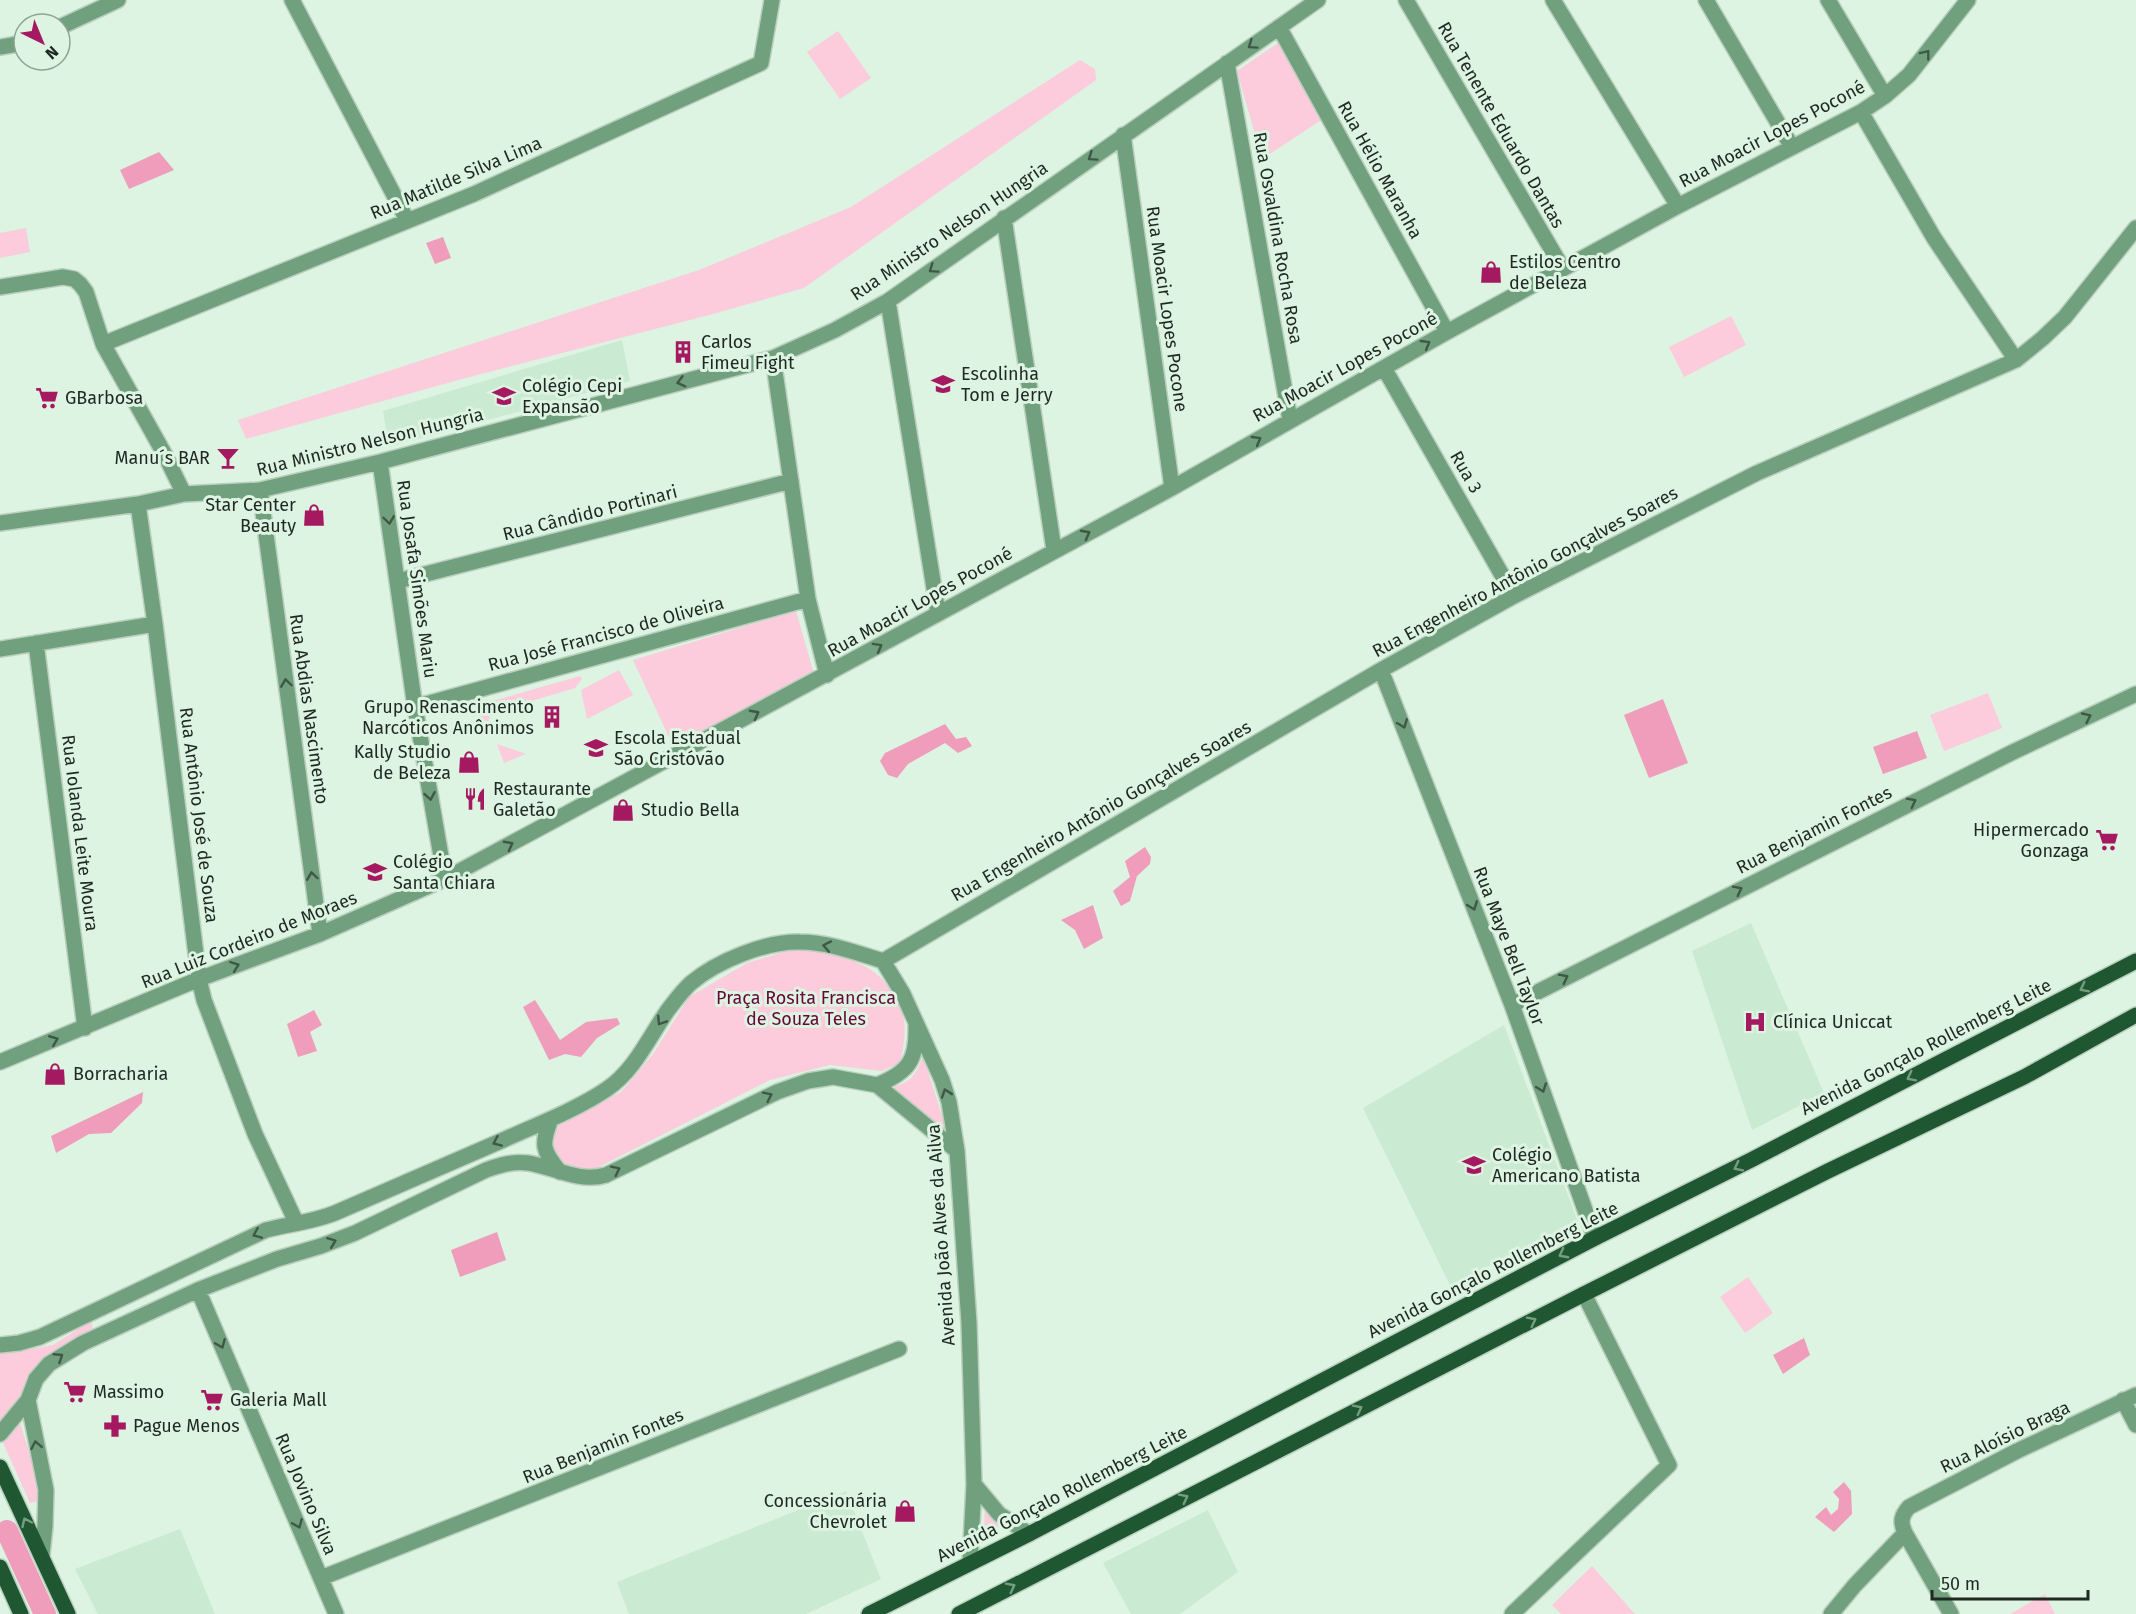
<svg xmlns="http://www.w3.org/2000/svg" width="2136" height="1614" font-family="'Fira Sans',sans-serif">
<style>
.built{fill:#cbead2}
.green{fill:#fcccdc}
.water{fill:#ef9dbb}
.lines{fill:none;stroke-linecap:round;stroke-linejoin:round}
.canal{stroke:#ef9dbb;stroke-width:22}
.minor-casing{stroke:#bacfbe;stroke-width:18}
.major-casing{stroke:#bacfbe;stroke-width:18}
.minor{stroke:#70a07d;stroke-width:15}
.major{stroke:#205733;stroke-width:15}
.oneway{stroke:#3f5846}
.oneway2{stroke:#759e81}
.labels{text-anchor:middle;stroke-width:6;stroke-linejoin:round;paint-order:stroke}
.street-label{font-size:18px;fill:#1f2821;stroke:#dcf4e1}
.poi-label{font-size:18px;fill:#1f2821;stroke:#dcf4e1;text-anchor:start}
.park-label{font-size:18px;fill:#680639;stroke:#dcf4e1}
</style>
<rect width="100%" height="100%" fill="#dcf4e1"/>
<path class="built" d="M 622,340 L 630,381 L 389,447 L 383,411 Z
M 1751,923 L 1824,1093 L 1752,1130 L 1692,951 Z
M 1504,1025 L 1578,1222 L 1450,1285 L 1363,1108 Z
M 846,1491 L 881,1579 L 806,1614 L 629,1614 L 617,1582 Z
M 1208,1510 L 1238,1572 L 1180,1614 L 1131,1614 L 1103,1563 Z
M 180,1529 L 215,1614 L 98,1614 L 75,1569 Z"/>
<path class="green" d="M 838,31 L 871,78 L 840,99 L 807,52 Z
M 1278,43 L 1323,119 L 1262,159 L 1237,71 Z
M 1080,60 L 1095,69 L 1096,80 L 804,288 L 713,314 L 462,379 L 246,439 L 238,420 L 699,270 L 851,207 Z
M 26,228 L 30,252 L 0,258 L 0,233 Z
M 1731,316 L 1746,345 L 1684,377 L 1669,347 Z
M 796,611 L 814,674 L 675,750 L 633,660 Z
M 619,670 L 633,695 L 587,719 L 581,690 Z
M 580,676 L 582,679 L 575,688 L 495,712 L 490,716 L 487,727 C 481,719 476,713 482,704 Z
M 1988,693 L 2002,728 L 1944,751 L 1930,715 Z
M 497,744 L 526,754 L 504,763 Z
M 809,944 C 825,951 862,962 874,972 C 907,997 909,1026 900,1063 L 882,1071 L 830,1065 L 770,1080 L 593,1170 C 569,1170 559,1165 547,1144 L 550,1132 L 559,1123 L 621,1092 L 653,1054 L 689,997 L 747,963 Z
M 923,1056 L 947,1131 L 891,1088 C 911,1082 916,1075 923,1056 Z
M 1748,1277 L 1773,1313 L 1745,1333 L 1720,1297 Z
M 91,1321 L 93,1329 L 54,1352 L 23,1387 L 19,1420 L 33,1464 L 39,1501 L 30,1503 L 0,1436 L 0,1352 L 14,1352 L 53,1345 Z
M 985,1504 L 1004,1524 L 984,1535 Z
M 1592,1566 L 1635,1614 L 1561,1614 L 1552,1605 Z
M 2045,1594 L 2055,1614 L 2010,1614 Z"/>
<path class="water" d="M 159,152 L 174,170 L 129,189 L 120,170 Z
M 443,237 L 451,258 L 435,264 L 426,243 Z
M 1663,699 L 1688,763 L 1649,778 L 1624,715 Z
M 945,724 L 956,739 L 966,737 L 972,746 L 958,753 L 945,743 L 908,764 L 897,778 L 888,775 L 880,761 L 885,753 Z
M 1917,731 L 1927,758 L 1883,774 L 1873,747 Z
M 1145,847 L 1151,857 L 1150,864 L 1137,876 L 1130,901 L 1121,906 L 1113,891 L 1130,877 L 1125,861 Z
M 1093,905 L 1103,938 L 1084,949 L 1075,930 L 1061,920 Z
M 535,1000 L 560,1040 L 586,1022 L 617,1018 L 620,1024 L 597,1038 L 581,1057 L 565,1054 L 549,1060 L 523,1007 Z
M 314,1010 L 322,1025 L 310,1032 L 317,1051 L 298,1057 L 287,1024 Z
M 143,1092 L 142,1103 L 111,1133 L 89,1134 L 56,1153 L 51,1136 Z
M 497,1232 L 506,1260 L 460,1277 L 451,1250 Z
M 1804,1338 L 1810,1355 L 1783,1374 L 1773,1355 Z
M 1844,1482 L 1851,1491 L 1852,1514 L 1834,1532 L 1815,1517 L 1826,1507 L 1831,1515 L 1838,1509 L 1839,1499 L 1833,1492 Z"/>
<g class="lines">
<path class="canal" d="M 7,1531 L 45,1614"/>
<g class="minor-casing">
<path id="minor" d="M 292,0 L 407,220
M 1406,0 L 1563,269
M 1553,0 L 1678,206
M 1706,0 L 1792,147
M 1828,0 L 1885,96
M 60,27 L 118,0
M 1279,27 L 1447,332
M 0,47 L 24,43
M 1227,63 L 1290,420
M 1861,112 L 1934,238 L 2016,360
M 1123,135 L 1172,488
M 1004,218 L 1054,550
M 0,287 L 63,277 L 74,279 L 80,284 L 86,292 L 103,344 L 165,455 L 184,494
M 888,301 L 938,613
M 103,344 L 474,194 L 761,63 L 772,0
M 773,358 L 808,599 L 827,675
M 1384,368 L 1514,596
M 380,462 L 415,707 L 445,879
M 260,490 L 320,934
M 138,504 L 155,624 L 199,979 L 204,1000 L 255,1134 L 296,1222
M 0,523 L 138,504 L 184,494 L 260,490 L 380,462 L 773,358 L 835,330 L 888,301 L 1318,0
M 398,581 L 791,481
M 36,643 L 85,1028
M 0,649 L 155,624
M 1381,670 L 1512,1005 L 1595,1238
M 415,707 L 808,599
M 883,961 L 1381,670 L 1514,596 L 1757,473 L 2016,360 L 2043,338 L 2065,317 L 2136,228
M 883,961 L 903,994 L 942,1080 L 949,1102 L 957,1151 L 969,1323 L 974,1484 L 970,1563
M 1512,1005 L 2013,752 L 2136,694
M 0,1062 L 199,979 L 320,934 L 445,879 L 1172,488 L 1447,332 L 1678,206 L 1861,112 L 1885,96 L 1909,75 L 1968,0
M 877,1085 C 909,1072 917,1060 916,1026
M 551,1119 C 541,1145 542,1150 560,1172
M 198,1290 L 336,1614
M 0,1345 L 19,1343 L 40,1337 L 266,1230 C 289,1224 313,1222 335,1213 C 391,1189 446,1165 501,1141 C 536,1125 576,1110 607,1089 C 635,1070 649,1037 668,1010 C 675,1001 682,991 691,983 C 717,961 766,941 800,942 C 828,942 857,953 883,961
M 2123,1400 L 2136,1425
M 0,1434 L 28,1400
M 974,1484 L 999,1514 L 1029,1534
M 42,1555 L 45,1526 L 46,1490 L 28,1400 L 36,1379 L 49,1364 L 83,1343 L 198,1290 L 277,1259 L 321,1246 L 355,1233 L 486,1170 C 500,1165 513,1161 528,1163 C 554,1167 579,1183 606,1175 L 777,1092 L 808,1081 L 833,1077 L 877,1085 L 957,1151
M 321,1578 L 899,1349
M 1512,1614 L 1669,1465 L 1584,1294
M 1831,1614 L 1855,1585 L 1905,1533
M 1951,1614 L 1905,1533 C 1900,1522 1901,1516 1909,1507 L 2017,1451 L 2136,1395"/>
</g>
<g class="major-casing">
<path id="major" d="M 0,1467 L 68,1614
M 0,1567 L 21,1614
M 869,1614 L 1029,1534 L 1595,1238 L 1751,1160 L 2136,961
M 959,1614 L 1584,1294 L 1828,1171 L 2024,1077 L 2136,1015"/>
</g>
<use href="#minor" class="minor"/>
<use href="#major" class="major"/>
</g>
<defs><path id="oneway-chevron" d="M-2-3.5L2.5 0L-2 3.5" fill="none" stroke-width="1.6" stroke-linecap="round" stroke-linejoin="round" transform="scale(1.5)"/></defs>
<g class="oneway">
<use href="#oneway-chevron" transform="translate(1252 45) rotate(145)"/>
<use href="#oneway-chevron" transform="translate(1926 54) rotate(-52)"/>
<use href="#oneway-chevron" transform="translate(1092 157) rotate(145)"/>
<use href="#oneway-chevron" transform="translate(933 269) rotate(145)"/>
<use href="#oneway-chevron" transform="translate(1426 344) rotate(-30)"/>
<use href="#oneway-chevron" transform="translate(681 382) rotate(165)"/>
<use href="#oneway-chevron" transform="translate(1257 440) rotate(-30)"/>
<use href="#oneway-chevron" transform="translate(389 520) rotate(82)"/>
<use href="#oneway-chevron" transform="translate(1086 534) rotate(-28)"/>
<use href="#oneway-chevron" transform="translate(878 647) rotate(-29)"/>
<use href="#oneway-chevron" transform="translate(286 683) rotate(-98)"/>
<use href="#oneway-chevron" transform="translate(755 714) rotate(-28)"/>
<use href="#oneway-chevron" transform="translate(2087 717) rotate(-25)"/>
<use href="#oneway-chevron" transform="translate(1403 724) rotate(69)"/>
<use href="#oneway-chevron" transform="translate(430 796) rotate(80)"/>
<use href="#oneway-chevron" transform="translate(1912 802) rotate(-27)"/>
<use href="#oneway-chevron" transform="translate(509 845) rotate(-28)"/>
<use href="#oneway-chevron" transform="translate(312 876) rotate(-98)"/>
<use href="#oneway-chevron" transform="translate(1738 890) rotate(-27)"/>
<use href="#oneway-chevron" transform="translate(1473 906) rotate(69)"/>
<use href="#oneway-chevron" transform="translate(827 946) rotate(-169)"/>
<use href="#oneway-chevron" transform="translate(235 966) rotate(-20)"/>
<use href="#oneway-chevron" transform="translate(1564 978) rotate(-27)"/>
<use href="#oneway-chevron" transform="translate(661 1021) rotate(123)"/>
<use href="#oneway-chevron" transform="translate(54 1040) rotate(-22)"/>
<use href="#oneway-chevron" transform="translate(1542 1088) rotate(70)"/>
<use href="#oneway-chevron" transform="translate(946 1093) rotate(-109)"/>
<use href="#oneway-chevron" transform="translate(768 1096) rotate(-26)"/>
<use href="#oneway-chevron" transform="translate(497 1142) rotate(156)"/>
<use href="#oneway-chevron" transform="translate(616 1170) rotate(-26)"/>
<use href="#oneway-chevron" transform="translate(257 1234) rotate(157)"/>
<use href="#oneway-chevron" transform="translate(332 1242) rotate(-21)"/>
<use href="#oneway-chevron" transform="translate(221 1344) rotate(67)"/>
<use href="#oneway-chevron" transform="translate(59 1357) rotate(-33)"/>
<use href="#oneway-chevron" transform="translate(36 1445) rotate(-101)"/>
<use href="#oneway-chevron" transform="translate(298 1524) rotate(67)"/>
</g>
<g class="oneway2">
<use href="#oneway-chevron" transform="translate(2084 988) rotate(153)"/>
<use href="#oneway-chevron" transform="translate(1911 1077) rotate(153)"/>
<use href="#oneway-chevron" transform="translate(1738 1167) rotate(153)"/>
<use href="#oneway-chevron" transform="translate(1563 1254) rotate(152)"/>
<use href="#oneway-chevron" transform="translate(1532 1321) rotate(-27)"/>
<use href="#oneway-chevron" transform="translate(1358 1409) rotate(-27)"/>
<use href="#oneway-chevron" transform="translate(1184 1498) rotate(-27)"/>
<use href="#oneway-chevron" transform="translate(26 1522) rotate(-115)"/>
<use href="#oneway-chevron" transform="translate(1011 1587) rotate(-27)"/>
</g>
<defs>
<g id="shop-bare" transform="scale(1.8)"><path d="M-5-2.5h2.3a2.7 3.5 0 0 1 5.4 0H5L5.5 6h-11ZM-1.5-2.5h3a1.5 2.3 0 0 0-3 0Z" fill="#a4195f" stroke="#dcf4e1" stroke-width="2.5" paint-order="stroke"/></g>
<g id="building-bare" transform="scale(1.8)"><path d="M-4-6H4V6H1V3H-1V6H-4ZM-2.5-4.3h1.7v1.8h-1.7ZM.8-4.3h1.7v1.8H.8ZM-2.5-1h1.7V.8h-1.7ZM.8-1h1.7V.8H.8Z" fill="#a4195f" stroke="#dcf4e1" stroke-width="2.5" paint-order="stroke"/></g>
<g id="school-bare" transform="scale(1.8)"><path d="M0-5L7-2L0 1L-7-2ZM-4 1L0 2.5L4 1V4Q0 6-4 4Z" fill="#a4195f" stroke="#dcf4e1" stroke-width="2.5" paint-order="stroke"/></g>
<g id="supermarket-bare" transform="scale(1.8)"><path d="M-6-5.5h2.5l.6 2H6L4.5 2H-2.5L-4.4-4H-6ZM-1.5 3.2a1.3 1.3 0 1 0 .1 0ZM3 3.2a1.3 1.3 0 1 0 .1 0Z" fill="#a4195f" stroke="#dcf4e1" stroke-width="2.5" paint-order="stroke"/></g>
<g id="bar-bare" transform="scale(1.8)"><path d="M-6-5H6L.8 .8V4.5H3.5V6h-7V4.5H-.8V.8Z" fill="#a4195f" stroke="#dcf4e1" stroke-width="2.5" paint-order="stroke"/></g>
<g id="restaurant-bare" transform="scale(1.8)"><path d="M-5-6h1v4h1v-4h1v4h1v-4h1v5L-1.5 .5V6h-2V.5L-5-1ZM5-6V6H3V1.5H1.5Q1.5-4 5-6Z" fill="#a4195f" stroke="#dcf4e1" stroke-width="2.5" paint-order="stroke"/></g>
<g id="hospital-bare" transform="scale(1.8)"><path d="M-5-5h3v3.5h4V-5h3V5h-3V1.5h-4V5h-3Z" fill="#a4195f" stroke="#dcf4e1" stroke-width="2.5" paint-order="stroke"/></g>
<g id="pharmacy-bare" transform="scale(1.8)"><path d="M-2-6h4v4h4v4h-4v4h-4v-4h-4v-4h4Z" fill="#a4195f" stroke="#dcf4e1" stroke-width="2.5" paint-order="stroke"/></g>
</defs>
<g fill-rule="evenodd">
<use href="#shop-bare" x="1491" y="272"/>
<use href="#building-bare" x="683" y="352"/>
<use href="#school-bare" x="943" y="384"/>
<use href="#school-bare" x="504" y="396"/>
<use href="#supermarket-bare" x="47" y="398"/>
<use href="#bar-bare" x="228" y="458"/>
<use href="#shop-bare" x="314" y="515"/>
<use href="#building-bare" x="552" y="717"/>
<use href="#school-bare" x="596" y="748"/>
<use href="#shop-bare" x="469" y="762"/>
<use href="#restaurant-bare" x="475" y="799"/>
<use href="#shop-bare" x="623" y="810"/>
<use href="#supermarket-bare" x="2107" y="840"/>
<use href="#school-bare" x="375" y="872"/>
<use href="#hospital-bare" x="1755" y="1022"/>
<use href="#shop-bare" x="55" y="1074"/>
<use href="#school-bare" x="1474" y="1165"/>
<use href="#supermarket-bare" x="75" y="1392"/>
<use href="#supermarket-bare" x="212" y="1400"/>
<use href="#pharmacy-bare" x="115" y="1426"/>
<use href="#shop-bare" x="905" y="1511"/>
</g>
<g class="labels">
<g class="street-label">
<text transform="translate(1501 125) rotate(60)" y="6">Rua Tenente Eduardo Dantas</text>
<text transform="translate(1772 134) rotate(-28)" y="6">Rua Moacir Lopes Poconé</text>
<text transform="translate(1380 170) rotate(61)" y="6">Rua Hélio Maranha</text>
<text transform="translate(456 178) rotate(-23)" y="6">Rua Matilde Silva Lima</text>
<text transform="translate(949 231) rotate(-34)" y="6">Rua Ministro Nelson Hungria</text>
<text transform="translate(1278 238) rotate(80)" y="6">Rua Osvaldina Rocha Rosa</text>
<text transform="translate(1167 309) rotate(82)" y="6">Rua Moacir Lopes Pocone</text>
<text transform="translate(1345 367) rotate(-29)" y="6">Rua Moacir Lopes Poconé</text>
<text transform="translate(370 442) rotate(-14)" y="6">Rua Ministro Nelson Hungria</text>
<text transform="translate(1466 472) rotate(60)" y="6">Rua 3</text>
<text transform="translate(590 513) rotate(-14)" y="6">Rua Cândido Portinari</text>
<text transform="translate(1525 572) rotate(-28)" y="6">Rua Engenheiro Antônio Gonçalves Soares</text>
<text transform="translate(417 579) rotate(82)" y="6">Rua Josafa Simões Mariu</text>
<text transform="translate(920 602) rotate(-29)" y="6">Rua Moacir Lopes Poconé</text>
<text transform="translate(606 634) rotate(-15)" y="6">Rua José Francisco de Oliveira</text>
<text transform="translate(309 709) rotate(82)" y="6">Rua Abdias Nascimento</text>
<text transform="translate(1101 811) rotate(-30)" y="6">Rua Engenheiro Antônio Gonçalves Soares</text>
<text transform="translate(199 815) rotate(83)" y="6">Rua Antônio José de Souza</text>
<text transform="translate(1814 830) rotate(-27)" y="6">Rua Benjamin Fontes</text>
<text transform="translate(80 833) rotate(83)" y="6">Rua Iolanda Leite Moura</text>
<text transform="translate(249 940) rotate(-22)" y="6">Rua Luiz Cordeiro de Moraes</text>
<text transform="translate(1509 946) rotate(69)" y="6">Rua Maye Bell Taylor</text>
<text transform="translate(1926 1047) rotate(-27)" y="6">Avenida Gonçalo Rollemberg Leite</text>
<text transform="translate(941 1235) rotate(-94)" y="6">Avenida João Alves da Ailva</text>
<text transform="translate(1493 1270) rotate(-27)" y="6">Avenida Gonçalo Rollemberg Leite</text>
<text transform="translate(2005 1437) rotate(-26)" y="6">Rua Aloísio Braga</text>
<text transform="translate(603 1446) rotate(-22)" y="6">Rua Benjamin Fontes</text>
<text transform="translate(306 1494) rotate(67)" y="6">Rua Jovino Silva</text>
<text transform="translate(1062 1494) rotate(-27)" y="6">Avenida Gonçalo Rollemberg Leite</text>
</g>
<g class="poi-label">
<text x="1509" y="268">Estilos Centro<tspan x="1509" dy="21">de Beleza</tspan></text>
<text x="701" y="348">Carlos<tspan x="701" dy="21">Fimeu Fight</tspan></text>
<text x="961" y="380">Escolinha<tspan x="961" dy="21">Tom e Jerry</tspan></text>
<text x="522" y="392">Colégio Cepi<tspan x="522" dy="21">Expansão</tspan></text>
<text x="65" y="404">GBarbosa</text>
<text x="210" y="464" text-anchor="end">Manu´s BAR</text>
<text x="296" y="511" text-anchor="end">Star Center<tspan x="296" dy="21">Beauty</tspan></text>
<text x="534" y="713" text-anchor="end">Grupo Renascimento<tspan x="534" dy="21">Narcóticos Anônimos</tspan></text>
<text x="614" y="744">Escola Estadual<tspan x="614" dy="21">São Cristóvão</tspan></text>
<text x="451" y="758" text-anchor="end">Kally Studio<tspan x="451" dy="21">de Beleza</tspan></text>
<text x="493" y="795">Restaurante<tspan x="493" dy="21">Galetão</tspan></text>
<text x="641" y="816">Studio Bella</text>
<text x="2089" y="836" text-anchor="end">Hipermercado<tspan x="2089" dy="21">Gonzaga</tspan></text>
<text x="393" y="868">Colégio<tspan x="393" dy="21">Santa Chiara</tspan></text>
<text x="1773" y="1028">Clínica Uniccat</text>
<text x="73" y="1080">Borracharia</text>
<text x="1492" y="1161">Colégio<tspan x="1492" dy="21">Americano Batista</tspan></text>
<text x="93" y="1398">Massimo</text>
<text x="230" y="1406">Galeria Mall</text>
<text x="133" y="1432">Pague Menos</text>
<text x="887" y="1507" text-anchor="end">Concessionária<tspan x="887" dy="21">Chevrolet</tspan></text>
</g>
<g class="park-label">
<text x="806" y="1004">Praça Rosita Francisca<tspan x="806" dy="21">de Souza Teles</tspan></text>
</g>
</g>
<g transform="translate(42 42) rotate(137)"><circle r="28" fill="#dcf4e1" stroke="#90a294" stroke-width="1.5"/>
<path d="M0-4.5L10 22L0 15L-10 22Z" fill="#a4195f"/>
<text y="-9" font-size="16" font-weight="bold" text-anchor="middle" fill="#1f2821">N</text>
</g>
<path d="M1932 1590v9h156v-9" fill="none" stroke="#1f2821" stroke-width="3"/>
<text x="1941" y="1590" font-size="18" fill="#1f2821" stroke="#dcf4e1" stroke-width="4.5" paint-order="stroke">50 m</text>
</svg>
